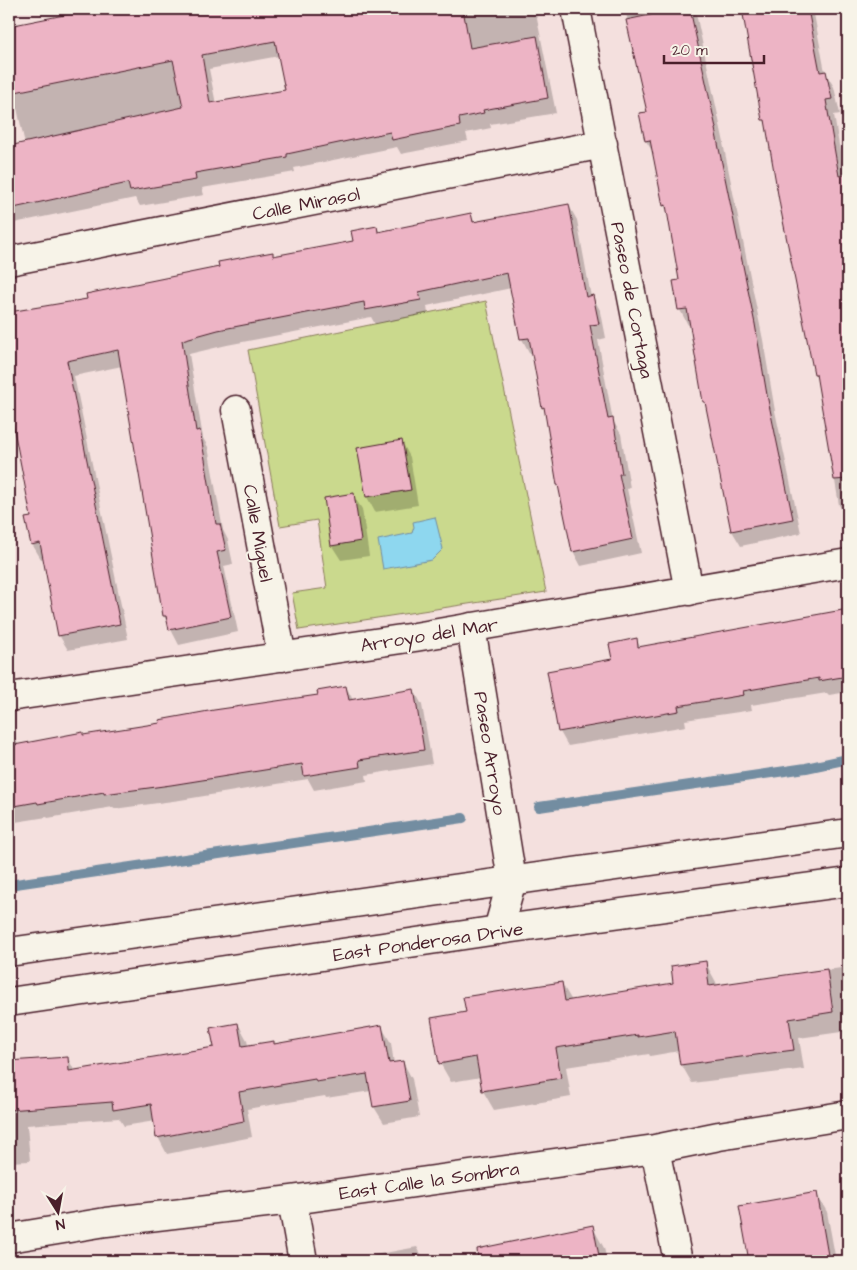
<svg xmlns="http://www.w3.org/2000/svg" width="857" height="1270" font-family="'Architects Daughter',sans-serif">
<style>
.green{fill:#cad98d;stroke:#8a7c5c}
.water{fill:#8ed7ef;stroke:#738da1}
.shadow{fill:#0003;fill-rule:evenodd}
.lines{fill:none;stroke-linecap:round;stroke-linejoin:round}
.stream{stroke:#738da1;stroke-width:10}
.building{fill:#edb4c5;stroke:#4a1f2b;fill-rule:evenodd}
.minor-casing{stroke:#4a1f2b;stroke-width:31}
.major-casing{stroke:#4a1f2b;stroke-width:31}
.minor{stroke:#f7f3e8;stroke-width:28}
.major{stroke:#f7f3e8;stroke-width:28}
.labels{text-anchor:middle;stroke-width:4;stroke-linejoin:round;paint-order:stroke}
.street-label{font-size:19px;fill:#4a1f2b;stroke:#f7f3e8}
</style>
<rect width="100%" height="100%" fill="#f4e0de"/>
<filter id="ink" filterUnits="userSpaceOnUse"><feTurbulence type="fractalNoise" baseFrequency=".02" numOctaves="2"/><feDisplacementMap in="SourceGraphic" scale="10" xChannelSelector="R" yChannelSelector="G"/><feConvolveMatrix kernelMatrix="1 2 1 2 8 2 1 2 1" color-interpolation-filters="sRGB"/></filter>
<g filter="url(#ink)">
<path class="green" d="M 486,301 L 546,592 L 299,630 L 292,593 L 327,588 L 317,520 L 280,526 L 248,350 Z"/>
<path class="water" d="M 435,517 L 443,549 L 432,560 L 383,569 L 378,540 L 412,533 L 414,527 L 413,522 Z"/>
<path class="shadow" d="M 95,9 L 535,9 L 556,113 L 490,124 L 491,128 L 466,133 L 468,141 L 401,154 L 397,147 L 294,168 L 295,172 L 202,188 L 204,195 L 140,206 L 135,198 L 9,224 L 9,147 L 25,144 L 17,108 L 9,110 L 9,28 ZM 279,56 L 287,91 L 216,104 L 209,69 Z
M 625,9 L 695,9 L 724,143 L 723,143 L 763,340 L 775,411 L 801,533 L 741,546 L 732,531 L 708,408 L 704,402 L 691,324 L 688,325 L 680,310 L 675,282 L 680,281 L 668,213 L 664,205 L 654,154 L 646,141 L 641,114 L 649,113 Z
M 742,9 L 813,9 L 825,72 L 834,87 L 840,114 L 834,115 L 844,176 L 847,175 L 848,177 L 848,520 L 839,505 L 818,378 L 815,374 L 767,126 L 764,120 Z
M 569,206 L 577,220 L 591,297 L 593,297 L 601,312 L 606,338 L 598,340 L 613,421 L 621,434 L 630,488 L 627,489 L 641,553 L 581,566 L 573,551 L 533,353 L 530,354 L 522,339 L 511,288 L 427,306 L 428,314 L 375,324 L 371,317 L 227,345 L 189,354 L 203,438 L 208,447 L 223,530 L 228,540 L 233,564 L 224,566 L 238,632 L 179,645 L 164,616 L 122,366 L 74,376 L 128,639 L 68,650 L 59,635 L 44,558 L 41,559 L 32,544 L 32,518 L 9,398 L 9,314 L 88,300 L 272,254 L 274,257 L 354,242 L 377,227 L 380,233 L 471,215 L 475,223 Z
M 402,442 L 410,457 L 418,505 L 375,512 L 367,497 Z
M 353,495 L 362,509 L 369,556 L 341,560 L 332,546 Z
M 848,610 L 848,692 L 829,695 L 827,693 L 751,705 L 752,710 L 685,720 L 686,726 L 568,746 L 560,732 L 613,660 L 636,640 L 641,648 Z
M 346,687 L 353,700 L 414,690 L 422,705 L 432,764 L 366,775 L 367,781 L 314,790 L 308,779 L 180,800 L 114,809 L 113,807 L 48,818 L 47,817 L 9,823 L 9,741 L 15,740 L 19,745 L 84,736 L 319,696 Z
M 705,962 L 716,982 L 717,986 L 848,967 L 848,1031 L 799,1038 L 804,1069 L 692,1083 L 681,1064 L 679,1051 L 650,1056 L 649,1054 L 566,1067 L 571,1097 L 494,1110 L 483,1091 L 481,1077 L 451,1082 L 440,1063 L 467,1013 L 562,984 L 572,1001 L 675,984 Z
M 238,1024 L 247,1040 L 248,1046 L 273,1042 L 275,1045 L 381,1026 L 391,1043 L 394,1064 L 403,1062 L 412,1079 L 419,1117 L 384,1123 L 374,1107 L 371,1091 L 326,1098 L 325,1096 L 247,1109 L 252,1137 L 167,1154 L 158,1137 L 155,1121 L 124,1126 L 119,1118 L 27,1125 L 30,1161 L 9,1162 L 9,1062 L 68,1058 L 75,1072 L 215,1048 Z
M 816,1193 L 827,1212 L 836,1261 L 750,1261 L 740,1207 Z
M 592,1226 L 604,1248 L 607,1261 L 524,1261 L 520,1242 Z
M 417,1247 L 425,1261 L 375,1261 L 374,1255 Z"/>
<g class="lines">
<path class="stream" d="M 539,807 L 806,768 L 848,759
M 9,885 L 463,818"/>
</g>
<path class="building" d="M 94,9 L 463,9 L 470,48 L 537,36 L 548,98 L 483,110 L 484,113 L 459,118 L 460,126 L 392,140 L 390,132 L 287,154 L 287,157 L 195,173 L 196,180 L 130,191 L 128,183 L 9,209 L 9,146 L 183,107 L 173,60 L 15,92 L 9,64 L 9,26 ZM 275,41 L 285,90 L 210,103 L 202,55 Z
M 679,9 L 690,9 L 716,128 L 715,129 L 755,324 L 767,395 L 793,519 L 731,531 L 705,402 L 703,402 L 687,309 L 678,310 L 673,281 L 679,280 L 666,205 L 663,206 L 650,140 L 645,141 L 639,113 L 647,112 L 626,20 Z
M 742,9 L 808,9 L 820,72 L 826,71 L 832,99 L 826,100 L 839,176 L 848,174 L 848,479 L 834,480 L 816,374 L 814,374 L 780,206 L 765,120 L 762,120 Z
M 569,204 L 586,297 L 593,295 L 599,324 L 590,325 L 608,419 L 613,418 L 622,474 L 619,474 L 633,539 L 572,552 L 558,485 L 557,485 L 544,407 L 542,408 L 529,338 L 520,339 L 507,273 L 419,292 L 421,300 L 365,310 L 364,302 L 218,330 L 182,340 L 196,431 L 200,430 L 216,524 L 220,524 L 226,550 L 217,552 L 231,617 L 169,630 L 166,616 L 163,616 L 118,350 L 67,361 L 120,624 L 58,636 L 40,543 L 31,545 L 25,518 L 31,517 L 9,404 L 9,312 L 87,299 L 86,294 L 219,267 L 218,262 L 273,252 L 273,256 L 353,241 L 351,231 L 377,226 L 378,232 L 471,213 L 473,222 Z
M 402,440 L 411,490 L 366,497 L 357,448 Z
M 354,493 L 361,541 L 331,546 L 324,498 Z
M 848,609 L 848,676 L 819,681 L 819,678 L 743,691 L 744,695 L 678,706 L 679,711 L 558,732 L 547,671 L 612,659 L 609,644 L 637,638 L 638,647 Z
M 346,686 L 349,700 L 414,689 L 424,750 L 359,760 L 360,767 L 304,776 L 302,764 L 171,785 L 104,794 L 104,792 L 38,804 L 37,802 L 9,807 L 9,746 L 83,732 L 83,735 L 160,723 L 159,720 L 214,710 L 318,695 L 317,691 Z
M 706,961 L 709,986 L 827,969 L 833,1012 L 789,1019 L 794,1050 L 680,1065 L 675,1031 L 638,1037 L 638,1035 L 556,1048 L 561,1078 L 482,1091 L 476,1057 L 439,1064 L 431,1018 L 466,1012 L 463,997 L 562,982 L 565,1001 L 673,983 L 671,966 Z
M 238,1023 L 242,1046 L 274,1041 L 274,1044 L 382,1025 L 389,1063 L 403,1061 L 410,1101 L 373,1107 L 367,1074 L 316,1082 L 315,1079 L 239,1092 L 244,1121 L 156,1138 L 151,1104 L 113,1110 L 112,1102 L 9,1110 L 9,1061 L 68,1057 L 69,1071 L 214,1047 L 210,1028 Z
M 817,1192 L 829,1261 L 749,1261 L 739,1206 Z
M 593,1225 L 600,1261 L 478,1261 L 477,1249 Z"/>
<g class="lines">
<g class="minor-casing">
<path id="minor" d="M 576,9 L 689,591
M 9,261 L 603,144
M 236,410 L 282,657
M 471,627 L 512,880 L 498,930
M 9,697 L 415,637 L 848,563
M 655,1149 L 678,1261
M 292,1200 L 303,1261
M 9,1238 L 106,1222 L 292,1200 L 655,1149 L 719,1136 L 848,1115"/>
</g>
<g class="major-casing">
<path id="major" d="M 9,952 L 848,833
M 9,1002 L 498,930 L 848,882"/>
</g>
<use href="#minor" class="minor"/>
<use href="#major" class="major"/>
</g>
</g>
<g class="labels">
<g class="street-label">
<text transform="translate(306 203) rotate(-11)" y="7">Calle Mirasol</text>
<text transform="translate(633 300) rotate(79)" y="7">Paseo de Cortaga</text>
<text transform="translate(259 533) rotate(80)" y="7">Calle Miguel</text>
<text transform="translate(429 634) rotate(-9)" y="7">Arroyo del Mar</text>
<text transform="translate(491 753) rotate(81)" y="7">Paseo Arroyo</text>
<text transform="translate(428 941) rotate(-8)" y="7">East Ponderosa Drive</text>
<text transform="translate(429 1180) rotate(-8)" y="7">East Calle la Sombra</text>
</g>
</g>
<rect width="857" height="1270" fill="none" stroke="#f7f3e8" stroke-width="30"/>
<rect x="15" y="15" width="827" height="1240" fill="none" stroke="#4a1f2b" stroke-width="2" filter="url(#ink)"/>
<g transform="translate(58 1212) rotate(169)" stroke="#f7f3e8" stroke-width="4" paint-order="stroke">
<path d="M0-4L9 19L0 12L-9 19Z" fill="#4a1f2b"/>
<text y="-8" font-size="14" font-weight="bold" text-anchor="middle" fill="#4a1f2b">N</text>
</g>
<path d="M664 55v8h100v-8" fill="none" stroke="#4a1f2b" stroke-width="2.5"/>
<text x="672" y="55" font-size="15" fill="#4a1f2b" stroke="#f7f3e8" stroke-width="4" paint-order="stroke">20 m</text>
</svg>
